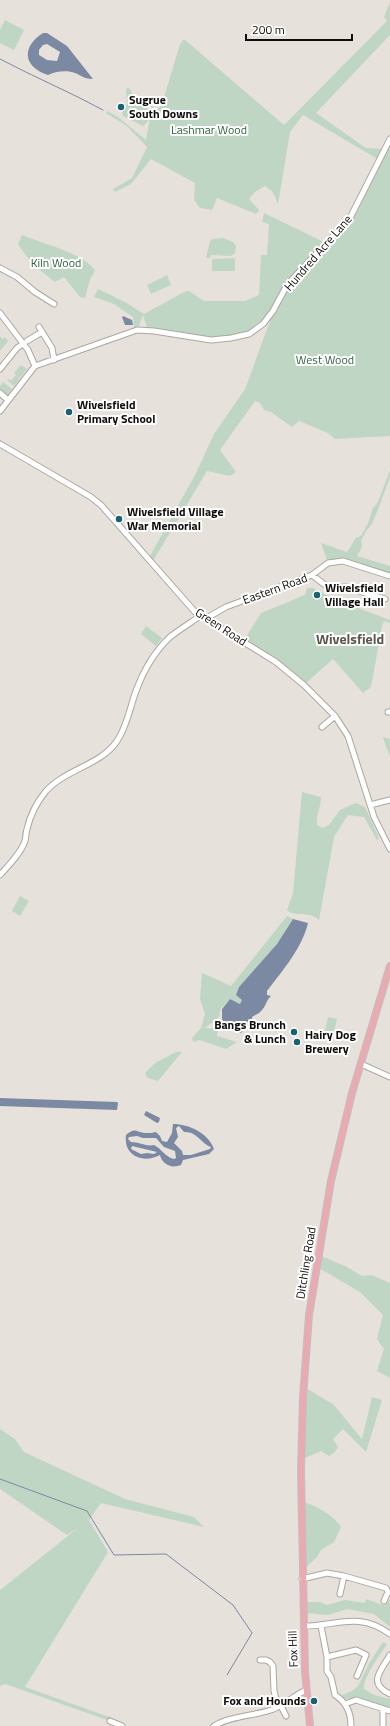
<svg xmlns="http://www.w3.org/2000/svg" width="390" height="1726" font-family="'Titillium Web',sans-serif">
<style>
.green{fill:#bfd6c5}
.water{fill:#7c89a3;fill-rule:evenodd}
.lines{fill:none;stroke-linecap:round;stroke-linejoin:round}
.stream{stroke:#7c89a3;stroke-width:1}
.minor-casing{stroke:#aca7a0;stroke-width:7}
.major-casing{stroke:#c1c0c0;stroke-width:8}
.minor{stroke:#fff;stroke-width:5}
.major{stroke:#eaaab1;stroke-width:6}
.poi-dot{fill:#1a6271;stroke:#fff;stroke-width:1.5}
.labels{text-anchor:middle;stroke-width:4;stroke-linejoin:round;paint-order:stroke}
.poi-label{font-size:12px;font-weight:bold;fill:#0f0d0b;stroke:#fff;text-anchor:start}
.park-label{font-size:12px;fill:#346244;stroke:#fff}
.street-label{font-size:12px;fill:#0f0d0b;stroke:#fff}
.quarter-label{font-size:14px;font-weight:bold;fill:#5a5650;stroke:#fff}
</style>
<rect width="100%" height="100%" fill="#e7e1db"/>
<path class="green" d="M 390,2 L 390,35 L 316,113 L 366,148 L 385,149 L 390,139 L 390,436 L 335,439 L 328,433 L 299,421 L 292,427 L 271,412 L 264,410 L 260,403 L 255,401 L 220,450 L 236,472 L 230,476 L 207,471 L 153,561 L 150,556 L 195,475 L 214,434 L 245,389 L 273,313 L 249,334 L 211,340 L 148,331 L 143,315 L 137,330 L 131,332 L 134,327 L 133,317 L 114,304 L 94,297 L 98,289 L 125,302 L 144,314 L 186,291 L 189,291 L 204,301 L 245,301 L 259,295 L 261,255 L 267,255 L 269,224 L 262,222 L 264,213 L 330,245 L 350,218 L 379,160 L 303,115 L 290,132 L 278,204 L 273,192 L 265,186 L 255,192 L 249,199 L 259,210 L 256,214 L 217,198 L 212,210 L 200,208 L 194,200 L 195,183 L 151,159 L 131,184 L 115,192 L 113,189 L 132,178 L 147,147 L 127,126 L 106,113 L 107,111 L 118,117 L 146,140 L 152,106 L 157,110 L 162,104 L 180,44 L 184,39 L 284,125 L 387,21 L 384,17 Z
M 5,20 L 24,30 L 14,50 L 0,43 L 0,30 Z
M 128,88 L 130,89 L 133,95 L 148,109 L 148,121 L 143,126 L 123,116 L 122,112 L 127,103 L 126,89 Z
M 22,235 C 41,243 86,254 95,271 L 90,279 L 85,298 L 80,297 L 64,277 L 55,282 C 40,271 28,260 18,244 Z
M 223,238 L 233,242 L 236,246 L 235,253 L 231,256 L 211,255 L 210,258 L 206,258 L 210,241 L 213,239 Z
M 235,258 L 235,271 L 212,271 L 212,259 Z
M 167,275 L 171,285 L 151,294 L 147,285 Z
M 0,336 L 2,339 L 5,337 L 8,341 L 0,351 Z
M 21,365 L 27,369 L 20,378 L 14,373 Z
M 16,375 L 20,379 L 14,386 L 7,380 L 9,379 L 11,381 Z
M 3,382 L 12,389 L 7,396 L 0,390 L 0,386 Z
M 390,470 L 390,477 L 379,507 L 372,524 L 366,531 L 361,541 L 362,547 L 357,556 L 390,566 L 390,576 L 343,561 L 328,563 L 321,543 L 347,552 L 356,538 L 361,536 L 368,523 L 373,508 L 378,502 Z
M 307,588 L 313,588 L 332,598 L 390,620 L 390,623 L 384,621 L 382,626 L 371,687 L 363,693 L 333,659 L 306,683 L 282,664 L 244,640 L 261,613 L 305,595 Z
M 146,626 L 162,638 L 156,646 L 141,634 Z
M 383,737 L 390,739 L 390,755 C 389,754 383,739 383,737 Z
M 302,792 L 321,797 C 321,808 316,813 317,825 L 323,828 L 329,825 L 340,810 L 356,803 L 365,807 L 379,838 L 377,840 L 364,817 L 348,815 L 334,837 L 319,920 C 308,910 295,918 287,910 L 293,893 Z
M 20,896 L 29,901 L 20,916 L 12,911 Z
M 287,916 L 293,919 L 277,944 L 239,987 L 236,995 L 243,1000 L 240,1004 L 230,999 L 221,1008 L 219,1017 L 205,1028 L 218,1029 L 217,1036 L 237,1042 L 226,1049 L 199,1040 L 194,1042 L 192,1038 L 201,1028 L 205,1014 L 200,999 L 202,973 L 231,986 Z
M 328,1017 L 337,1019 L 333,1037 L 324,1035 Z
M 176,1052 L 182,1052 L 158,1081 L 148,1078 L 145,1073 L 155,1063 Z
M 319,1255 L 345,1266 L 362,1276 L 372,1275 L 390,1283 L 390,1378 L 377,1371 L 384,1349 L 377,1339 L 383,1315 L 360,1292 L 317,1267 Z
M 304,1387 L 333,1404 L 362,1439 L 372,1397 L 382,1400 L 366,1452 L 343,1429 L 333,1439 L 338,1447 L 334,1453 L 329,1456 L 321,1451 L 301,1460 Z
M 0,1429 L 15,1439 L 24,1452 L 125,1499 L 194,1517 L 204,1527 L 101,1503 L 89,1520 L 108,1552 L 25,1687 L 112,1718 L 110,1721 L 5,1684 L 0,1686 L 0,1590 L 78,1528 L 67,1535 L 0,1489 Z
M 302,1502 C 313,1503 336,1517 341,1527 L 334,1542 L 321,1550 L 317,1557 L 302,1571 Z
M 366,1599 L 385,1606 L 390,1599 L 390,1627 L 374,1614 L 347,1609 L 328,1615 L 306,1613 L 306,1602 L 320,1602 L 327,1605 L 345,1600 L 365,1603 Z
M 383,1642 L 387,1644 C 380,1655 363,1677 364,1689 L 374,1695 L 390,1699 L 390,1709 L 357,1697 L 345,1699 L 342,1695 L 352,1691 L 358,1686 L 370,1662 Z"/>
<path class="water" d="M 43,33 L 47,33 L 67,46 L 93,79 C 85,79 82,76 75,73 C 68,70 55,71 48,75 C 23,67 21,47 43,33 ZM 47,44 L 60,52 L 57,61 L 47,60 L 39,55 L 39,50 L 43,45 Z
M 123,316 L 132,320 L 133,325 L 125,325 L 122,317 Z
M 293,919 L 308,923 C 302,948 283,970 267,991 L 267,995 L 271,996 C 266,1000 266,1007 261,1011 C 259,1014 255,1015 252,1017 L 252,1020 L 241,1033 C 234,1033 225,1026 222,1019 L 222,1009 L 230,999 L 240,1004 L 242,1000 L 236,995 L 239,987 L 277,944 Z
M 0,1098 L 117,1102 L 118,1103 L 117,1110 L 0,1106 Z
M 146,1111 L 160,1118 L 159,1122 L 157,1123 L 144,1115 Z
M 173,1124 C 189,1124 208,1133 214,1149 L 209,1154 L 183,1160 L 181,1165 C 171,1169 162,1164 160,1155 C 143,1164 123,1156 126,1135 C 136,1127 135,1132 145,1133 C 149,1133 153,1133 156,1132 L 160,1136 L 162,1141 L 167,1142 L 172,1133 ZM 179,1126 L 184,1132 C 197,1131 200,1143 211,1147 L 210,1149 L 191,1155 L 183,1155 L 182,1151 L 174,1143 L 178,1137 L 176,1128 ZM 137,1136 L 143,1138 L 156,1138 L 164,1147 L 175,1151 L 176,1158 L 174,1159 C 165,1157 162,1149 154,1145 C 147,1147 139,1142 131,1142 L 128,1139 L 129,1137 ZM 132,1146 L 157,1152 L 154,1154 L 147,1153 L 141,1154 L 131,1149 Z"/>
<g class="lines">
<path class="stream" d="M 0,59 C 34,77 70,92 103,110
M 0,1479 L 87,1511 L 114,1555 L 166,1554 L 233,1605 L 252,1633 L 227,1675"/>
<g class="minor-casing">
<path id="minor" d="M 0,268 L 17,277 L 35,292 L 54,304
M 0,313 L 28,350 L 35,366
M 39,327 L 52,348 L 54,360
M 27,341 L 42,332
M 35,366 L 137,330 L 154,331 L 211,340 L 231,338 L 249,334 L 263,324 L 273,311 L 287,285 L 350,218 L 390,139
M 0,369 L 17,348 L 23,344
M 0,393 L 8,400
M 0,411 L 35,366
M 0,444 L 91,497 L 101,505 L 195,612 L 276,662 L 304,685 L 335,716 L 348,736 L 374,817 L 390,849
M 312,575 L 329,588 L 346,587 L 385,599
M 205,619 L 226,607 L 312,575 L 328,563 L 343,561 L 390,576
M 388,712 L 390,712
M 322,727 L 335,716
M 370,805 L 390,800
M 0,875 C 9,865 21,853 25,841 C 26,837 26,832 27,829 C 30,816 37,802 46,791 C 66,769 101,765 117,741 C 127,727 130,707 136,691 C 143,672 155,651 170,637 C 179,630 190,623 200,616
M 361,1064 L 390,1077
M 302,1579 L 327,1573 L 344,1576 L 386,1588 L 388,1592 L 384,1601
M 340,1594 L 344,1576
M 304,1626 C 337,1626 358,1611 390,1634
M 321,1626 L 327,1657 L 327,1671 L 331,1677 L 335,1695 C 346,1702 351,1713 351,1726
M 390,1655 C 381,1671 367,1683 390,1694
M 327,1657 L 356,1650 L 366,1655 L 357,1676
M 260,1660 L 266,1660 L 270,1662 L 273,1666 L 274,1691 L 278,1707
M 345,1704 L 356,1700 L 390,1711
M 281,1706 L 286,1716
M 110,1721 L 122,1726
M 214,1726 C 230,1716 253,1716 271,1710 C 284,1705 294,1696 306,1690
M 383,1726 L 383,1710"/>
</g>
<g class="major-casing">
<path id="major" d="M 310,1726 L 305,1671 L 301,1471 L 303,1397 L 309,1315 L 331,1181 L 352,1093 L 390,966"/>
</g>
<use href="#minor" class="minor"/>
<use href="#major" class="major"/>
</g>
<g class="poi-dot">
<circle cx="121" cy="107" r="4"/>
<circle cx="69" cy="412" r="4"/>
<circle cx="119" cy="519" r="4"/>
<circle cx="317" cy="595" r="4"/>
<circle cx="294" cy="1032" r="4"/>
<circle cx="297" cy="1042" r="4"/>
<circle cx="314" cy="1701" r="4"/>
</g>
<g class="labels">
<g class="poi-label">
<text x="129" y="104">Sugrue<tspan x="129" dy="14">South Downs</tspan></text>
<text x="77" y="409">Wivelsfield<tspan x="77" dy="14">Primary School</tspan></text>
<text x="127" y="516">Wivelsfield Village<tspan x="127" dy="14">War Memorial</tspan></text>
<text x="325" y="592">Wivelsfield<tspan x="325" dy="14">Village Hall</tspan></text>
<text x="286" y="1029" text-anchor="end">Bangs Brunch<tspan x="286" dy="14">&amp; Lunch</tspan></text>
<text x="305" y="1039">Hairy Dog<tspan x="305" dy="14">Brewery</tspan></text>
<text x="306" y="1705" text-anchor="end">Fox and Hounds</text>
</g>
<g class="park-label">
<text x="209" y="134">Lashmar Wood</text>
<text x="56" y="267">Kiln Wood</text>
<text x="325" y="364">West Wood</text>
</g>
<g class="street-label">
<text transform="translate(318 253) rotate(-49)" y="4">Hundred Acre Lane</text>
<text transform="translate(275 589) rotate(-20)" y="4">Eastern Road</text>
<text transform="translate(221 627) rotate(33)" y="4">Green Road</text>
<text transform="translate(306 1263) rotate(-81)" y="4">Ditchling Road</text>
<text transform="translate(293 1649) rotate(-92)" y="4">Fox Hill</text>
</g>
<g class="quarter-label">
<text x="350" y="644">Wivelsfield</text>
</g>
</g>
<path d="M246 34v6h106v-6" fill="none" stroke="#0f0d0b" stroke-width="2"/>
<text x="252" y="34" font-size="12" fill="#0f0d0b" stroke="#ffffff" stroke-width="3" paint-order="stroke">200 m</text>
</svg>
